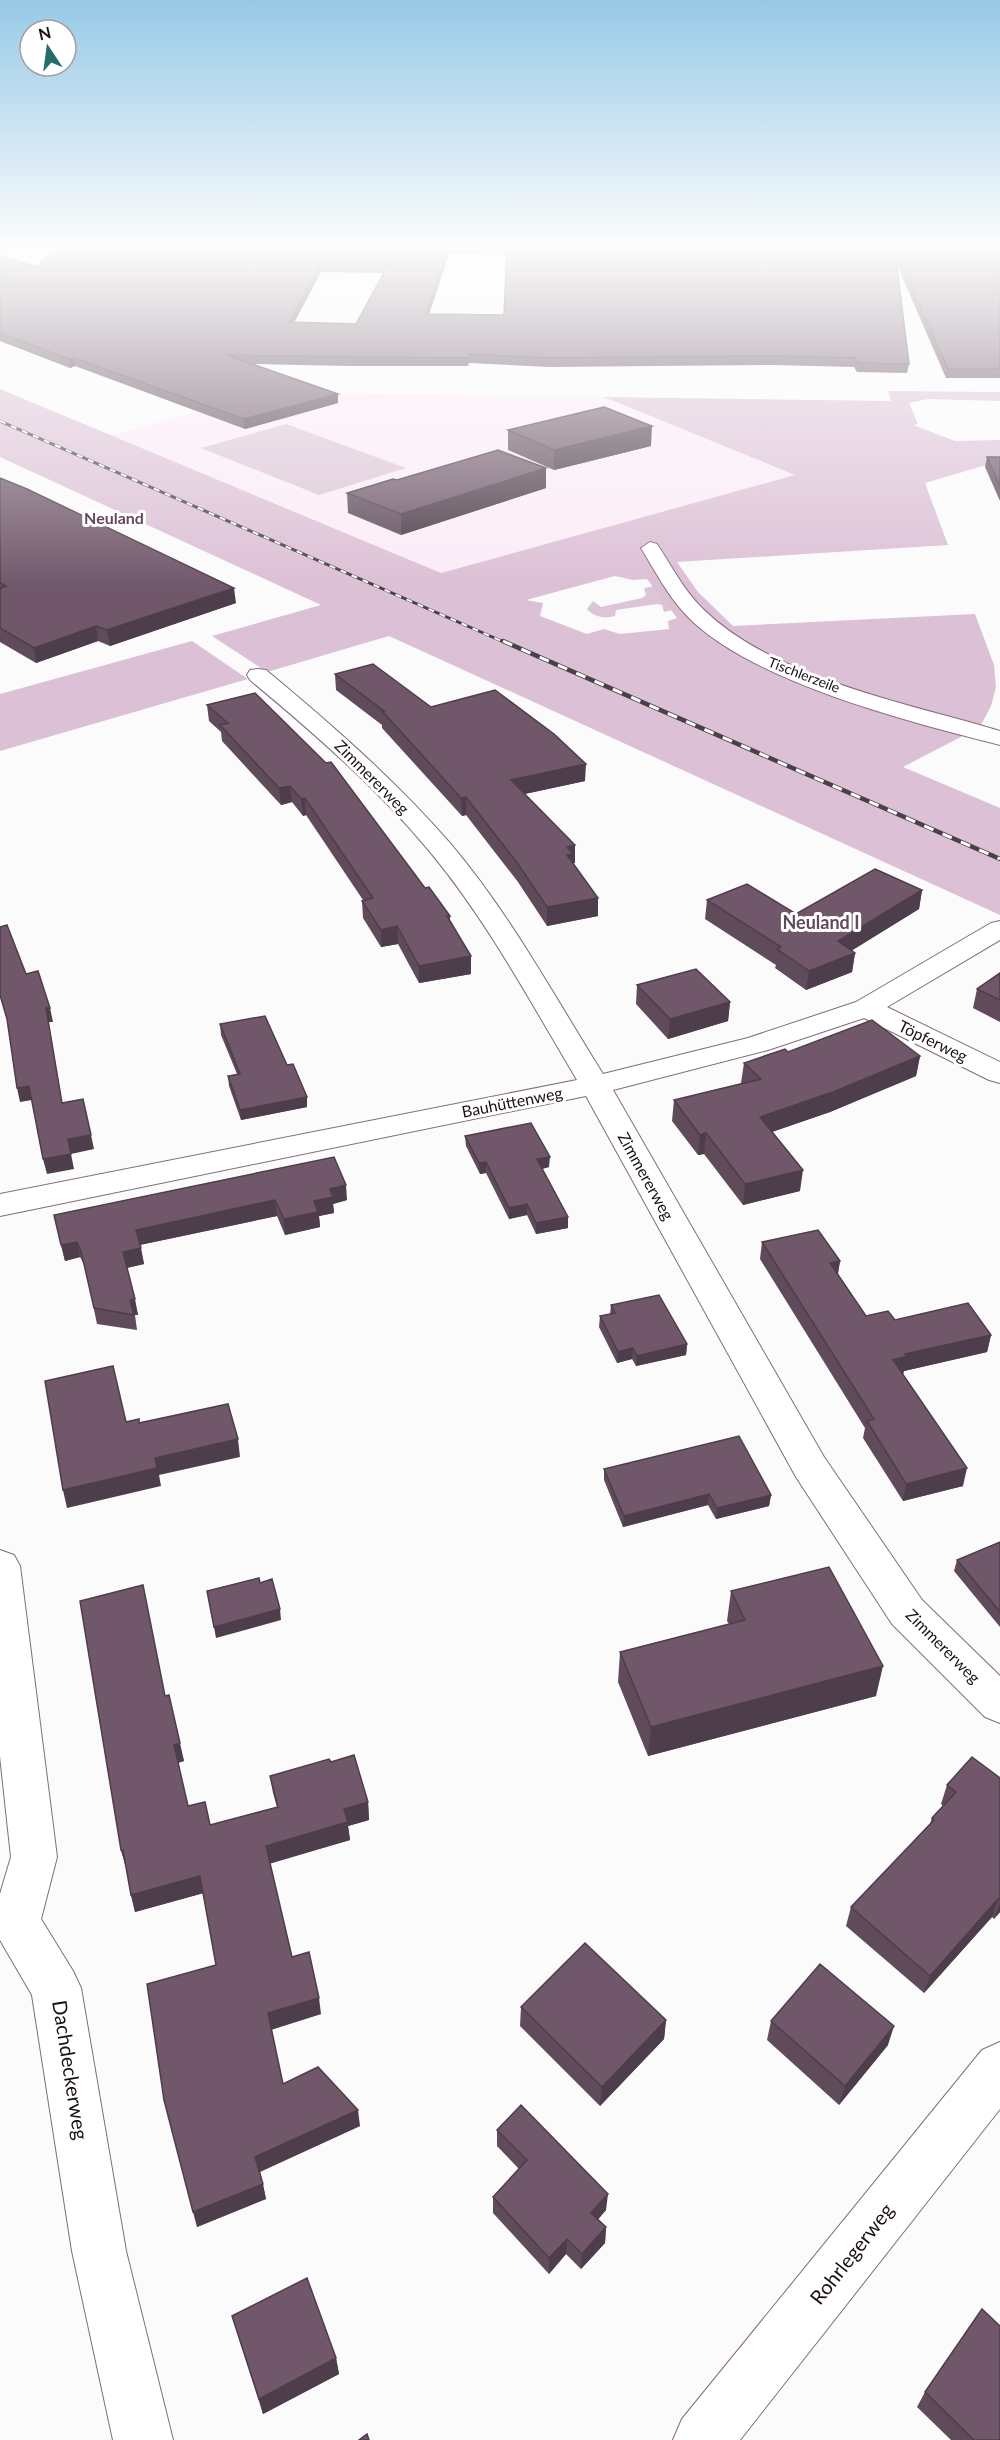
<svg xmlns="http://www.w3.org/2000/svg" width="1000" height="2440" font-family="Lato,sans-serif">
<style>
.built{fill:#fbecf7}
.green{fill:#dcc5d6}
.forest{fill:#dcc0d5;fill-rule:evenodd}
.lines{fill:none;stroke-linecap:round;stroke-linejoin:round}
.minor-casing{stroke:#856a7e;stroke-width:2}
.minor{fill:#fff;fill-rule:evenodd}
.rail-far1-casing{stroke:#494148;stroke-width:3}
.rail-casing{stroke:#494148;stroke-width:4.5}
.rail-far1{stroke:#fff;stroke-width:2;stroke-dasharray:6;stroke-linecap:butt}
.rail{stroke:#fff;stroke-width:3;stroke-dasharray:10;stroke-linecap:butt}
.wall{fill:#604b5b;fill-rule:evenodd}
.shaded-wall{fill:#4e3d4a}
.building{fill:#70576a;stroke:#4e3d4a;stroke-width:1.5;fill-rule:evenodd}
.labels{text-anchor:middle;stroke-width:6;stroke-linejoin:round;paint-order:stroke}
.far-street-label{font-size:14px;fill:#1a1018;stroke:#fff}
.far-quarter-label{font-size:16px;font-weight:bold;fill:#624a5d;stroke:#fff}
.street-label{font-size:16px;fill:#1a1018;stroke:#fff}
.neighbourhood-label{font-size:18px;font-weight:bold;fill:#624a5d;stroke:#fff}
.near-street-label{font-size:20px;fill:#1a1018;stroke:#fff}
</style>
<rect width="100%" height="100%" fill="#fbfbfb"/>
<path class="built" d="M 274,392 L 604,397 L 796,475 L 441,573 L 110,435 Z"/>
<path class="green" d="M 286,424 L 406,468 L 319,495 L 201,448 Z
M 655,586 L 676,609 L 664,612 L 662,605 L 657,604 L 616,610 L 615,616 C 605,619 594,617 587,609 L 593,601 L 601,607 L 642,598 L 646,595 L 644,588 Z"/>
<path class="forest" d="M 0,389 L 441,573 L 795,475 L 604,397 L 891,401 L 888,391 L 1000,392 L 1000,401 L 928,399 L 909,403 L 918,424 L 913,425 L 955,441 L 1000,440 L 1000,461 L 925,483 L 948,545 L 677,562 L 698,592 L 733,626 L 975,614 L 994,665 L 996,687 L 991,706 L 980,727 L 903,767 L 1000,808 L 1000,915 L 389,636 L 267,672 L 212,636 L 321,605 L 0,457 ZM 615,576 L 633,580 L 647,579 L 677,618 L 668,621 L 669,629 L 620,634 L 604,629 L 587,634 L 540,616 L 543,603 L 526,600 Z
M 192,641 L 248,679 L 0,751 L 0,694 Z"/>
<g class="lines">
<g class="minor-casing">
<path id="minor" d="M 650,542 L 657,544 C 671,565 683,589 702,608 C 772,678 907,703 1000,731 L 1000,745 C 910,722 751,682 687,616 C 668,596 655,571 641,548 Z
M 258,669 L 266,670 C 331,724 393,778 449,842 C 509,912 554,996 603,1074 L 748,1038 L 856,1002 L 991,923 L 1000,921 L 1000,940 L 887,1007 L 1000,1062 L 1000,1083 L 989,1080 L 864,1018 L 768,1050 L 613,1090 L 824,1457 L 922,1600 L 1000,1676 L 1000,1723 L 985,1717 L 892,1624 L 796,1477 L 586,1096 L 0,1216 L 0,1194 L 577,1080 C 531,1003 488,922 431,853 C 377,788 315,734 250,680 L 247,675 L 250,670 Z
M 0,1550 L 14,1555 L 20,1566 L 57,1857 L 41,1919 L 73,1971 L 81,1988 L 126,2251 L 173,2440 L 113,2440 L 72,2251 L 32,1995 L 0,1940 L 0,1894 L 11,1857 L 0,1756 Z
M 1000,2042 L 1000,2109 L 740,2440 L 673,2440 L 682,2419 L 982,2050 Z"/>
</g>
<use href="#minor" class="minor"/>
<g class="rail-far1-casing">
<path id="rail-far1" d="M 0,421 L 506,643"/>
</g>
<g class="rail-casing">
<path id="rail" d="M 503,641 L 1000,859"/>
</g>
<use href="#rail-far1" class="rail-far1"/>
<use href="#rail" class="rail"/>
</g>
<path class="wall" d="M 58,246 L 838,247 L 838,246 L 1000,246 L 1000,378 L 946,378 L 897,265 L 909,364 L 907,373 L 857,372 L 854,367 L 772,365 L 549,367 L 469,363 L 468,366 L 349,366 L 254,364 L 338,394 L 338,403 L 245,429 L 75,366 L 70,368 L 0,341 L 0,255 L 36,267 ZM 449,254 L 506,255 L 504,315 L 429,314 ZM 321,272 L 384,273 L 356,324 L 294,323 Z
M 508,430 L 651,446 L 554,470 L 508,450 Z
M 987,457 L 1000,457 L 1000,501 L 985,467 Z
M 546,468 L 546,488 L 401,535 L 348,513 L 347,493 L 397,480 Z
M 0,478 L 236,603 L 110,646 L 98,641 L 36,663 L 0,642 Z
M 335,674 L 431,707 L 585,781 L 525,794 L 575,845 L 575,863 L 573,863 L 598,898 L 598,916 L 547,926 L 518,882 L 466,815 L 462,816 L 382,728 L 382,725 L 336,690 Z
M 207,705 L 425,888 L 450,916 L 450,921 L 471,974 L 419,983 L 398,944 L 381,947 L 363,918 L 362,901 L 363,900 L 306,815 L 303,816 L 292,802 L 281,805 L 222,741 L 221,732 L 209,721 Z
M 922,890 L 919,909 L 852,950 L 855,953 L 852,972 L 806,990 L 775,968 L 776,965 L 705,919 L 707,900 L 796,914 Z
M 1000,973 L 1000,1022 L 973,1008 L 977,989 Z
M 637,985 L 730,1002 L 728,1021 L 668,1039 L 636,1004 Z
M 220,1024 L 287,1065 L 307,1107 L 241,1120 L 229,1086 L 228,1076 L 237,1074 L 221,1035 Z
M 788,1052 L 920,1056 L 916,1076 L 830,1112 L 772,1132 L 800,1191 L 743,1205 L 704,1154 L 698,1155 L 672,1121 L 674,1100 L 742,1084 L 741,1083 L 744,1063 Z
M 465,1136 L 549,1167 L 542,1169 L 568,1228 L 536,1234 L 527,1215 L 509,1219 L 486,1173 L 480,1174 L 466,1146 Z
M 334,1157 L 347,1200 L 333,1204 L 334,1213 L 319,1216 L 320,1227 L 285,1235 L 277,1216 L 140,1245 L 144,1264 L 127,1268 L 138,1315 L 135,1315 L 137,1330 L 97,1324 L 85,1266 L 80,1257 L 65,1261 L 54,1215 Z
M 762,1242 L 840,1261 L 838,1274 L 866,1316 L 991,1335 L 987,1352 L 904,1371 L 903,1374 L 963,1486 L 903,1501 L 863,1438 L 865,1428 L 760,1259 Z
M 611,1305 L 687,1344 L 686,1355 L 636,1366 L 632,1359 L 617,1363 L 599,1327 L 600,1316 L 610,1314 Z
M 604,1469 L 771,1495 L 769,1506 L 716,1519 L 708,1505 L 623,1527 L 604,1480 Z
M 1000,1542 L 1000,1627 L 954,1571 L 957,1560 Z
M 731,1591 L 876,1696 L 648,1756 L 618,1682 L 620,1652 L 729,1624 L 727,1621 Z
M 165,1696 L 184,1761 L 178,1763 L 188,1806 L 210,1825 L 277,1807 L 273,1793 L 270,1776 L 331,1762 L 368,1802 L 369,1820 L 348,1826 L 350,1840 L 270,1863 L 292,1957 L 321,2014 L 271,2029 L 283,2084 L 360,2126 L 260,2172 L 266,2199 L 197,2227 L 216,1965 L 203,1893 L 135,1912 L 131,1895 L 126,1867 L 121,1850 Z
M 1000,1778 L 1000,1912 L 994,1919 L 992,1917 L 924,1993 L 846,1926 L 851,1907 L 930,1824 L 932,1818 L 943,1806 L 941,1804 L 947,1785 Z
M 521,2007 L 666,2020 L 664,2039 L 600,2106 L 520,2026 Z
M 771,2021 L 888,2045 L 839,2105 L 767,2040 Z
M 497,2130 L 606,2210 L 598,2219 L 606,2227 L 605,2243 L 581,2269 L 566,2254 L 549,2274 L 493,2213 L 493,2197 L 519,2169 L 497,2146 Z
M 232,2316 L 336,2358 L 339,2374 L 263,2414 Z
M 925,2392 L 1000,2440 L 951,2440 L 917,2407 Z"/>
<path class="shaded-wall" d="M 449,247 L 449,254 L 426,323 L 426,314 Z
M 320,264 L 321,272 L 289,331 L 289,322 Z
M 74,358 L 75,366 L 70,368 L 69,359 Z
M 338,394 L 338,403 L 245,429 L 244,419 Z
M 652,426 L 651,446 L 554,470 L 554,450 Z
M 546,468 L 546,488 L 401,535 L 401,514 Z
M 234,588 L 236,603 L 110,646 L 107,630 Z
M 96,626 L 98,641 L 36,663 L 34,648 Z
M 586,764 L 585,781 L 510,797 L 511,780 Z
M 290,786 L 292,802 L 281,805 L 279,788 Z
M 466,797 L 466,815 L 462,816 L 461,798 Z
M 305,798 L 306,815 L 303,816 L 301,799 Z
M 575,845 L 575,863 L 572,863 L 566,873 L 567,847 Z
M 922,890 L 919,909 L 835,961 L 838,941 Z
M 598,898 L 598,916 L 547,926 L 547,907 Z
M 397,926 L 398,944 L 381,947 L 381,930 Z
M 855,953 L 852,972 L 806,990 L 809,971 Z
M 471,956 L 471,974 L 419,983 L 419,966 Z
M 730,1002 L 728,1021 L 668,1039 L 670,1019 Z
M 46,1008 L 50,1008 L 53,1022 L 48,1022 Z
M 920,1056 L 916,1076 L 830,1112 L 757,1137 L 760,1117 Z
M 29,1086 L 32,1100 L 20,1102 L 17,1088 Z
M 307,1097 L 307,1107 L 241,1120 L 240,1110 Z
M 706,1133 L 704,1154 L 698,1155 L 700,1135 Z
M 91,1135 L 94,1149 L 71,1154 L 74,1169 L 47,1174 L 43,1159 L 68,1139 Z
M 550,1157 L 549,1167 L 537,1170 L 537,1159 Z
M 486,1162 L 486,1173 L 480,1174 L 479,1163 Z
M 803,1170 L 800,1191 L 743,1205 L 745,1184 Z
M 346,1185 L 347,1200 L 333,1204 L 334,1213 L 319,1216 L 320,1227 L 285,1235 L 284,1219 L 314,1201 L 330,1189 Z
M 275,1200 L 277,1216 L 139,1245 L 136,1230 Z
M 527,1204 L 527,1215 L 509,1219 L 509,1208 Z
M 568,1217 L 568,1228 L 536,1234 L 536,1223 Z
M 77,1242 L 80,1257 L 65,1261 L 61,1245 Z
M 141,1248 L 144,1264 L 126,1268 L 123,1252 Z
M 840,1261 L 837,1278 L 830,1263 Z
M 135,1299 L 138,1315 L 135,1315 L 130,1300 Z
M 991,1335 L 987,1352 L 904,1371 L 903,1374 L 890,1377 L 893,1360 L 905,1354 Z
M 687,1344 L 686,1355 L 636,1366 L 637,1356 Z
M 633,1348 L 632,1359 L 617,1363 L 618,1352 Z
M 238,1439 L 240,1457 L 159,1475 L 161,1486 L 67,1508 L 63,1490 L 155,1458 Z
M 967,1468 L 963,1486 L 903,1501 L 906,1484 Z
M 709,1494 L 708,1505 L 623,1527 L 624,1516 Z
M 771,1495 L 769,1506 L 716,1519 L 717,1508 Z
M 280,1609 L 281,1620 L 216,1638 L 214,1627 Z
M 883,1666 L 876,1696 L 648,1756 L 651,1727 Z
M 180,1743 L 184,1761 L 177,1763 L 174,1745 Z
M 368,1802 L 369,1820 L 348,1826 L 350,1840 L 269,1864 L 266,1846 L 344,1809 Z
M 121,1850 L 123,1850 L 128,1867 L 126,1868 Z
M 200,1876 L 204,1893 L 135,1912 L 131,1895 Z
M 998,1899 L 992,1917 L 924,1993 L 930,1976 Z
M 1000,1903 L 1000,1912 L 994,1919 Z
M 319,1998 L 321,2014 L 271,2030 L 268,2013 Z
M 666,2020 L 664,2039 L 600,2106 L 602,2087 Z
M 894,2026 L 888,2045 L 839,2105 L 845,2086 Z
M 358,2110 L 360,2126 L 259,2172 L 255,2157 Z
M 263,2184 L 266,2199 L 197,2227 L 193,2212 Z
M 608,2194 L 606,2210 L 590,2229 L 591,2213 Z
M 606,2227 L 605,2243 L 581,2269 L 582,2254 Z
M 567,2239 L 566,2254 L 549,2274 L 549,2258 Z
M 336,2358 L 339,2374 L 263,2414 L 259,2399 Z"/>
<path class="building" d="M 58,246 L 760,246 L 842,247 L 842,246 L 1000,246 L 1000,369 L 948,369 L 895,251 L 909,364 L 858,363 L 855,358 L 773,356 L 549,358 L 469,354 L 468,358 L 349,357 L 226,355 L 338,394 L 244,419 L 74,358 L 69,359 L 0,333 L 0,255 L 36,267 ZM 449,247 L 507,248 L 504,315 L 426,314 ZM 320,264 L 388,265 L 356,324 L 289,322 Z
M 604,407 L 652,426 L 554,450 L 508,430 Z
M 498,450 L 546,468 L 401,514 L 347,493 L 393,479 L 397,480 Z
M 987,457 L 1000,457 L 1000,486 Z
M 0,478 L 27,489 L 234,588 L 107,630 L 96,626 L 34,648 L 0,628 L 0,588 L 6,586 L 0,583 Z
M 373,664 L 431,707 L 495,690 L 554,734 L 586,764 L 511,780 L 575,845 L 567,847 L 573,854 L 567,855 L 598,898 L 547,907 L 518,864 L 466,797 L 461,798 L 382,711 L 384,711 L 335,674 Z
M 255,693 L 326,763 L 331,762 L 425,888 L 429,887 L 450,916 L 447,916 L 471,956 L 419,966 L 397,926 L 381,930 L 362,901 L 373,898 L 305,798 L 301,799 L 290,786 L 279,788 L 220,725 L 228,723 L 207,705 Z
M 875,869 L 922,890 L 838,941 L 855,953 L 809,971 L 777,949 L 781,947 L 707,900 L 747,884 L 796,914 Z
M 7,925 L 26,974 L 38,971 L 50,1008 L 46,1008 L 62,1103 L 83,1099 L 91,1135 L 68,1139 L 71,1154 L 43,1159 L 29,1086 L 17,1088 L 7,1019 L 0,995 L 0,927 Z
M 696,969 L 730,1002 L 670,1019 L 637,985 Z
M 1000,973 L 1000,1000 L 977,989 Z
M 265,1016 L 287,1065 L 293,1064 L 307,1097 L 240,1110 L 228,1076 L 240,1074 L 220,1024 Z
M 872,1020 L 920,1056 L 833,1092 L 760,1117 L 803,1170 L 745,1184 L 706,1133 L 700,1135 L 674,1100 L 761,1079 L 744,1063 L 785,1049 L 788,1052 Z
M 531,1123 L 550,1157 L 537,1159 L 568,1217 L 536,1223 L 527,1204 L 509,1208 L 486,1162 L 479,1163 L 465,1136 Z
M 334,1157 L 346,1185 L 330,1189 L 333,1197 L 314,1201 L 318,1212 L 284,1219 L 275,1200 L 136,1230 L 141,1248 L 123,1252 L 135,1299 L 130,1300 L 134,1315 L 94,1308 L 81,1251 L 77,1242 L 61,1245 L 54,1215 Z
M 818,1230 L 840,1261 L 830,1263 L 866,1316 L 888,1311 L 895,1320 L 968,1303 L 991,1335 L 905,1354 L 907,1356 L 893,1360 L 967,1468 L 906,1484 L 867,1421 L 874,1419 L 762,1242 Z
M 659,1295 L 687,1344 L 637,1356 L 633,1348 L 618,1352 L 600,1316 L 615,1313 L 611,1305 Z
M 113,1366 L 126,1422 L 139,1419 L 139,1423 L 228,1404 L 238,1439 L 155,1458 L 157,1468 L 63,1490 L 45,1381 Z
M 739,1436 L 771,1495 L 717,1508 L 709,1494 L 624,1516 L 604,1469 Z
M 1000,1542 L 1000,1612 L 957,1560 Z
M 829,1567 L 883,1666 L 651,1727 L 620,1652 L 745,1620 L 731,1591 Z
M 259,1578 L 260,1583 L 272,1579 L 280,1609 L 214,1627 L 207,1591 Z
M 143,1585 L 165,1696 L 169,1695 L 180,1743 L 174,1745 L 188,1806 L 205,1802 L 210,1825 L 278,1807 L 270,1776 L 329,1759 L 331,1762 L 354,1755 L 368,1802 L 344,1809 L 348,1822 L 266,1846 L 292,1957 L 309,1952 L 319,1998 L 268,2013 L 283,2084 L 318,2067 L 358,2110 L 255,2157 L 263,2184 L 193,2212 L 164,2100 L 147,1984 L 216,1965 L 200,1876 L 131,1895 L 123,1850 L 121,1850 L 80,1601 Z
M 972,1757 L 1000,1778 L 1000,1900 L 998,1899 L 930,1976 L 851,1907 L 934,1820 L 932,1818 L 956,1792 L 947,1785 Z
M 585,1943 L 666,2020 L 602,2087 L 521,2007 Z
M 820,1964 L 894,2026 L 845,2086 L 771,2021 Z
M 521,2105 L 608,2194 L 591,2213 L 606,2227 L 582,2254 L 567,2239 L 549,2258 L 493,2197 L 527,2160 L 497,2130 Z
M 307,2278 L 336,2358 L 259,2399 L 232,2316 Z
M 982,2309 L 1000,2326 L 1000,2440 L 974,2440 L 925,2392 Z
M 367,2434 L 369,2440 L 359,2440 Z"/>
<linearGradient id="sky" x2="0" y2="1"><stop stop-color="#97c9e7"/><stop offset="0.42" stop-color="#fdfdfd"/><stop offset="1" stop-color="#fdfdfd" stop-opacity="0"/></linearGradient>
<rect width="1000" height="588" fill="url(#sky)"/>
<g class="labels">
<g class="far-street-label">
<text transform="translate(804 675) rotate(21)" y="5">Tischlerzeile</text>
</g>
<g class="far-quarter-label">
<text x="114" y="524">Neuland</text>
</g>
<g class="street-label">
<text transform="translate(372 777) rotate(45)" y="6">Zimmererweg</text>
<text transform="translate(933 1041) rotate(26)" y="6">Töpferweg</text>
<text transform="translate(512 1102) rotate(-11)" y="6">Bauhüttenweg</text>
<text transform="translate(646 1176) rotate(61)" y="6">Zimmererweg</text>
<text transform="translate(943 1646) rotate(45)" y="6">Zimmererweg</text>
</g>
<g class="neighbourhood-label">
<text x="821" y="929">Neuland I</text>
</g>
<g class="near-street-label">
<text transform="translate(70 2070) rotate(81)" y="7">Dachdeckerweg</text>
<text transform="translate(852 2254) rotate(-52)" y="7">Rohrlegerweg</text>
</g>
</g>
<g transform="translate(48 48) rotate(347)"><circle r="28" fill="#ffffff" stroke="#a39fa3" stroke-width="1.5"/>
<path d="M0-4.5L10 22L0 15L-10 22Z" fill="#236e6b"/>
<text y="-9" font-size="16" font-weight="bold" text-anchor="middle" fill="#1a1018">N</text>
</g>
</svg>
